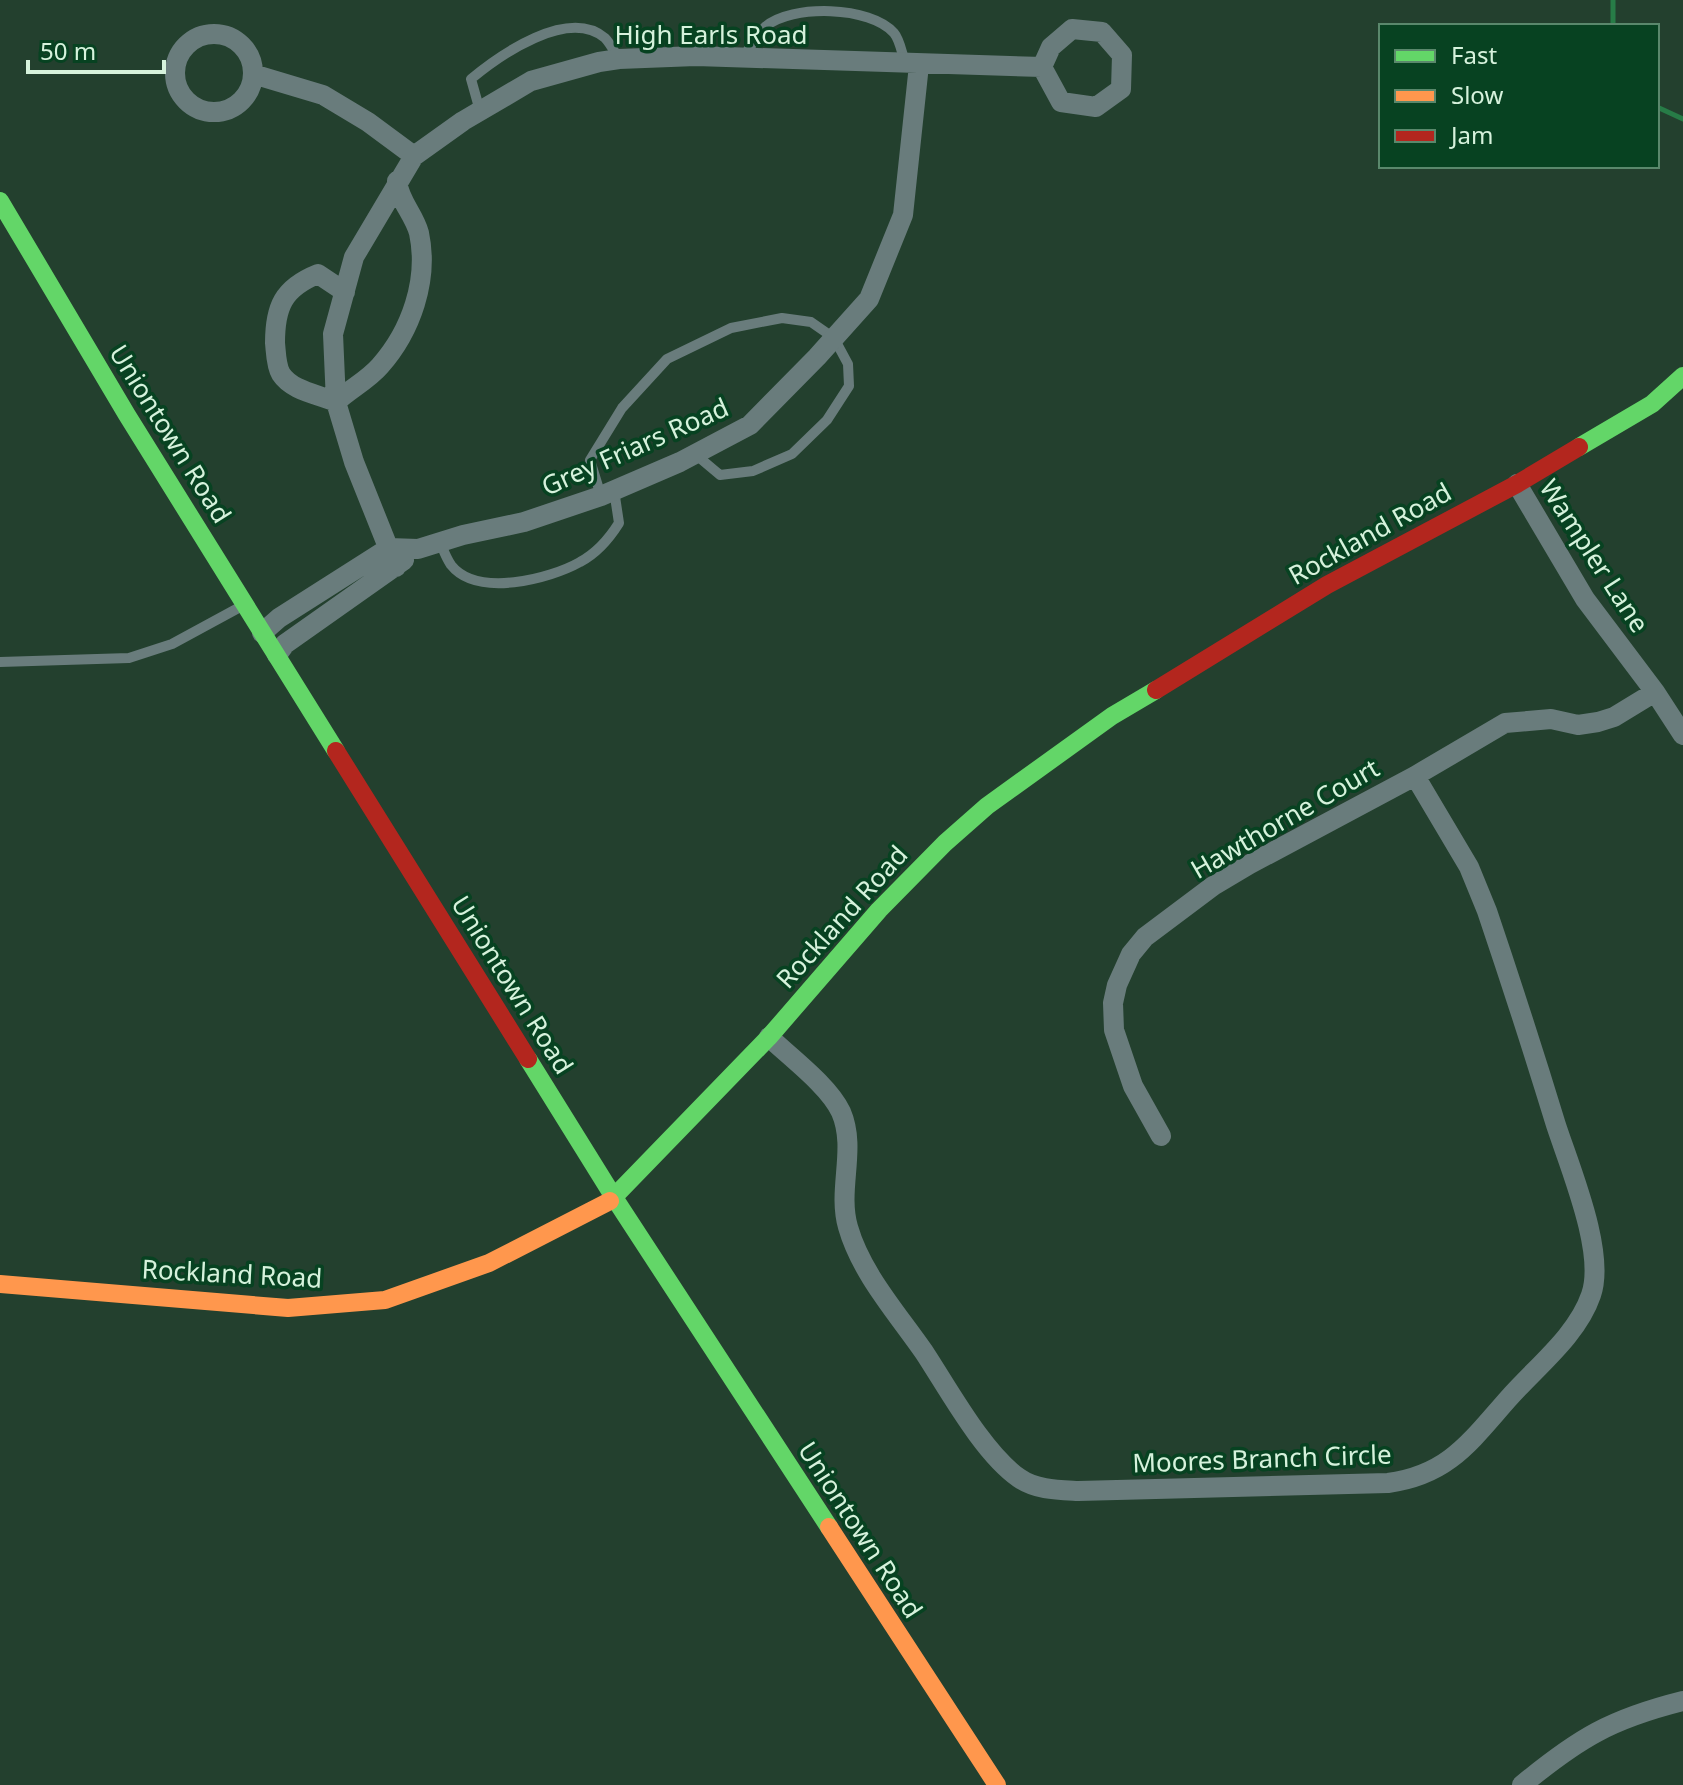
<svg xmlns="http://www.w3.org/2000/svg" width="1683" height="1785" font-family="'Noto Sans',sans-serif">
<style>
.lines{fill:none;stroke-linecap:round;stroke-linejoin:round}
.stream{stroke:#277c47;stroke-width:5}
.lane{stroke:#697c7c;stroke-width:10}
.street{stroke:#697c7c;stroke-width:20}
.fast{stroke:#63d668;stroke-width:18}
.slow{stroke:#ff974d;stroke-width:18}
.jam{stroke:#b3261e;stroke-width:18}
.labels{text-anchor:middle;stroke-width:7;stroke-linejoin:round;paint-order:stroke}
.street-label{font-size:26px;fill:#d6f2dc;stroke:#074221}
</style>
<rect width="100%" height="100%" fill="#23402e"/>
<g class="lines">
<path class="stream" d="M 1613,0 L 1613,26
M 1657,107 L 1683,119"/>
<path class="lane" d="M 743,57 C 750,48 757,35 765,27 C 791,4 871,6 894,33 C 900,40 902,54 905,62
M 480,111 L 471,79 C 500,55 568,7 605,38 C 610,43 615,53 619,59
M 601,496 L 590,460 L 622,408 L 667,359 L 731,328 L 782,318 L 811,322 L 834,338 L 848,364 L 849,386 L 827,420 L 792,454 L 753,471 L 720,475 L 695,454
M 440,542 C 443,549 446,558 451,565 C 477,598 550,579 580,562 C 597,553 609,539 619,523 L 614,490
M 0,662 L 129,658 L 172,644 L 242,606"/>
<path class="street" d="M175 73a39 39 0 1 1 78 0a39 39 0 1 1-78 0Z
M 253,74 L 323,95 L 368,122 L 414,156
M 345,292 L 318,274 C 283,288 275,307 275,343 C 276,352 276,366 281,374 C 292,391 318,394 336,402 C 350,389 368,380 380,366 C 411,331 429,280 419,233 C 414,214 399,201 397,181
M 1517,484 L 1585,599 L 1655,692 L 1683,735
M 396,567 L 354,462 L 336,402 L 333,334 L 354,257 L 414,156 L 463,121 L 531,81 L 599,62 L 619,59 L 696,56 L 1042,67 L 1061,102 L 1096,107 L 1121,89 L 1122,55 L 1102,32 L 1072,29 L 1051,47 L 1042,67
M 262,633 L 279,618 L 389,548 L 418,549 L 463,535 L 524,522 L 601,496 L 680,462 L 750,425 L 817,357 L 869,299 L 903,215 L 919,65
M 277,655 L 285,644 L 404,560
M 769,1037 C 790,1057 829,1086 841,1112 C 857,1149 837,1189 848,1227 C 861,1273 897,1313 924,1352 C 949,1390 983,1453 1019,1478 C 1036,1490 1058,1490 1078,1491 L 1388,1483 C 1448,1475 1470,1442 1508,1399 C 1536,1367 1577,1336 1591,1295 C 1606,1253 1570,1168 1556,1125 C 1534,1053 1511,982 1487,911 L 1469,867 L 1415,776
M 1161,1136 L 1133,1086 L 1114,1030 L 1113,1003 L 1117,985 L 1131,954 L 1145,937 L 1213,886 L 1250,864 L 1415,776 L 1505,723 L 1551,719 L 1578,725 L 1598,722 L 1614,717 L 1655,692
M 1522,1785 C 1579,1738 1611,1719 1683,1701"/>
<path class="fast" d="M 0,201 L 127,415 L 336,751
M 1579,447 L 1652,404 L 1683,376
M 528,1059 L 615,1199 L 829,1527
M 610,1201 L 769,1037 L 879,910 L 945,843 L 987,806 L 1112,716 L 1156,690"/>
<path class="slow" d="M 0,1284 L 288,1308 L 385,1300 L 489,1263 L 610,1201
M 829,1527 L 997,1785"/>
<path class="jam" d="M 1156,690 L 1327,585 L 1517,484 L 1579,447
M 336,751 L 528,1059"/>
</g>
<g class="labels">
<g class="street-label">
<text x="711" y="44">High Earls Road</text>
<text transform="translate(170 434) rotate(58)" y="9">Uniontown Road</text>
<text transform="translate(635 447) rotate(-24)" y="9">Grey Friars Road</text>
<text transform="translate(1370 534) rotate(-29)" y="9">Rockland Road</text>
<text transform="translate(1594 556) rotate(57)" y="9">Wampler Lane</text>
<text transform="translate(1285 819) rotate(-30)" y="9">Hawthorne Court</text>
<text transform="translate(842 917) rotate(-48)" y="9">Rockland Road</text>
<text transform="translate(512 985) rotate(58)" y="9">Uniontown Road</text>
<text transform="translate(232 1274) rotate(3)" y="9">Rockland Road</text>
<text transform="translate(1262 1459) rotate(-2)" y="9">Moores Branch Circle</text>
<text transform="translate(860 1530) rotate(57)" y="9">Uniontown Road</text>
</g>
</g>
<rect x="1379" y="24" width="280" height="144" fill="#074221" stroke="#5a886c" stroke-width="2"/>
<rect x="1395" y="50" width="40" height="12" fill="#63d668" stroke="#5a886c" stroke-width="2"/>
<text x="1451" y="64" font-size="24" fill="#d6f2dc">Fast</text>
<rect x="1395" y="90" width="40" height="12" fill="#ff974d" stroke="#5a886c" stroke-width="2"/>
<text x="1451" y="104" font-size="24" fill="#d6f2dc">Slow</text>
<rect x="1395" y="130" width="40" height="12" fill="#b3261e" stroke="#5a886c" stroke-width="2"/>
<text x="1451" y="144" font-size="24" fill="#d6f2dc">Jam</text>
<path d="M28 60v12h136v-12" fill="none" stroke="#d6f2dc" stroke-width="4"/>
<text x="40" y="60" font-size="24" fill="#d6f2dc" stroke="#074221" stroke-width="6" paint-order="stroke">50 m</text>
</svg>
